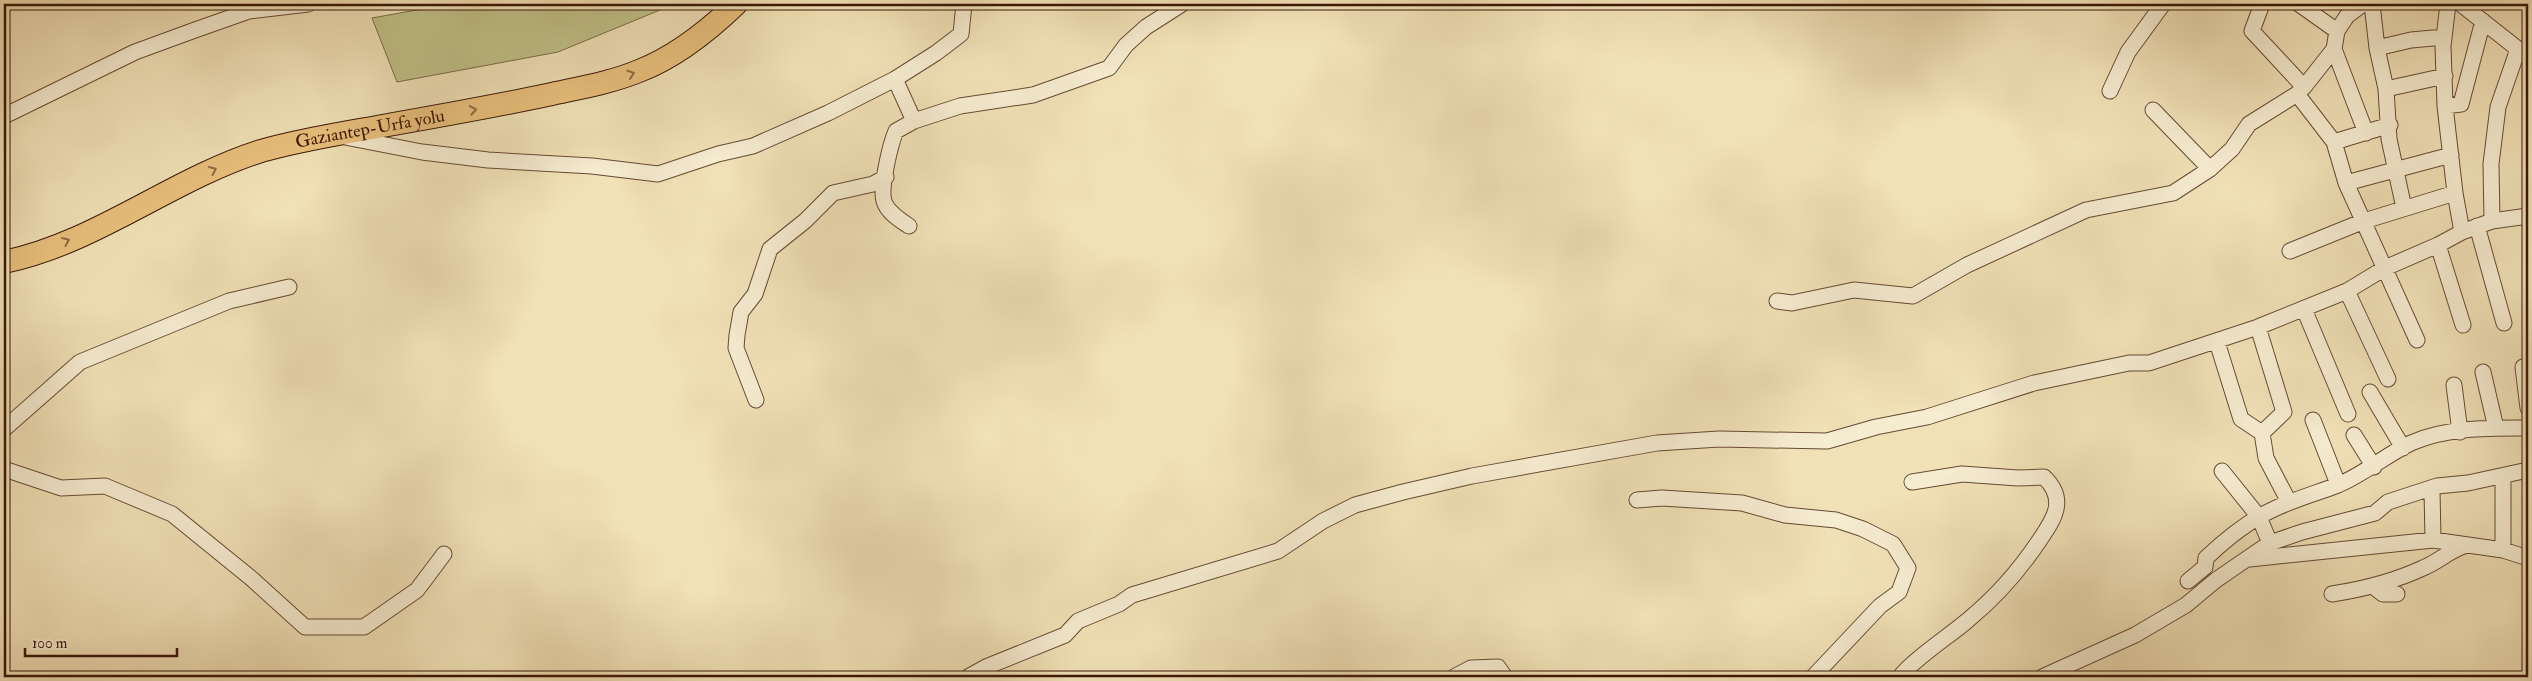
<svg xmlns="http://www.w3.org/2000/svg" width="2532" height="681" font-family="'IM FELL Double Pica',serif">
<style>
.green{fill:#c1c189;stroke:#7d6c48}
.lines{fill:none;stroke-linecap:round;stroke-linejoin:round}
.minor-casing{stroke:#674a33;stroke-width:17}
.highway-casing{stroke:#391807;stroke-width:24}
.minor{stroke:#f6ecd0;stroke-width:15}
.highway{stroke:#e8c07c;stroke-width:22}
.oneway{stroke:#906c42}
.labels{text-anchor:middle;stroke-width:4;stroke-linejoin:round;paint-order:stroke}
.street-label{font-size:18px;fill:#391807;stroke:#f6ecd0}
</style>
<rect width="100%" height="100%" fill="#f1e1b7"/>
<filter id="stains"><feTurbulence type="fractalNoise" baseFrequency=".004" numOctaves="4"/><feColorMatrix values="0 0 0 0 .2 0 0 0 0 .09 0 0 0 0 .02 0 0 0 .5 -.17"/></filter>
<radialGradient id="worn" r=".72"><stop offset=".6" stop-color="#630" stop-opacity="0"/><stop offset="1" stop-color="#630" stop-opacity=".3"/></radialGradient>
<path class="green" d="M 450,4 L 664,4 L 660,10 L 558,52 L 397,82 L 372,18 Z"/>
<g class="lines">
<g class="minor-casing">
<path id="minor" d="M 2262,4 L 2252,31 L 2304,87
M 2299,4 L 2337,31
M 2372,4 L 2377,48 L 2386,89 L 2389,139 L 2404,208
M 2448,4 L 2443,46 L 2445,106 L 2455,193 L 2462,232
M 2461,4 L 2528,57
M 2377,48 L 2411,40 L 2444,37
M 2334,49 L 2366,133
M 895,79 L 936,53 L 961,34 L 964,4
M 2386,89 L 2445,76
M 2110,91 L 2128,52 L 2163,4
M 2297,94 L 2334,142 L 2346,183 L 2417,340
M 2445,106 L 2461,104 L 2483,21
M 2153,110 L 2210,169
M 4,116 L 135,52 L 195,30 L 249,11 L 308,4
M 345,137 L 422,152 L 488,160 L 592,166 L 658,174 L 718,154 L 753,146 L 828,113 L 895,79 L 914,121
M 2334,142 L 2390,125
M 2346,183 L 2451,155
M 2492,221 L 2491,164 L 2498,107 L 2518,49
M 909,226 C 900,220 887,212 884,201 C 880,188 890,145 896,131 L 914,121 L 960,106 L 1033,95 L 1109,68 L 1126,45 L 1146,27 L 1182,4
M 2477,226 L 2504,323
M 2438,245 L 2463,325
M 2290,251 L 2364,221 L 2455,193
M 2347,291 L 2388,379
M 1777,301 L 1792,303 L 1854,290 L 1913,296 L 1967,265 L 2086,210 L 2173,193 L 2210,169 L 2232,149 L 2249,124 L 2297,94 L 2304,87 L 2334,49 L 2337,31 L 2347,16 L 2363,4
M 2304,309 L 2348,414
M 2258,327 L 2284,412 L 2262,433
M 2217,342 L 2241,419 L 2262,433 L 2266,458 L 2289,502
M 2523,367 L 2528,408
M 2483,372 L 2496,428
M 2454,385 L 2460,432
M 2370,392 L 2403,448
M 756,400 L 736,348 L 737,335 L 741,312 L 755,294 L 770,249 L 805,221 L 833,193 L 873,184 L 886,177
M 2313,420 L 2338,484
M 4,429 L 80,362 L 229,301 L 289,287
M 2354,435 L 2374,467
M 4,469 L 61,488 L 105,486 L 172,514 L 252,579 L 305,627 L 364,627 L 417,590 L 444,554
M 2222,471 L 2259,517 L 2270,543
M 2503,476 L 2503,550
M 2432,489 L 2433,540
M 1637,500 L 1662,498 L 1742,503 L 1785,515 L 1836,520 L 1863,529 L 1893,544 L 1908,568 L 1899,592 L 1880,606 L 1813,677
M 2250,559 L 2433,540 L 2503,550 L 2528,558
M 2188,581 L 2205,567 L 2206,558 C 2225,540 2250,520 2274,509 C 2295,499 2317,493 2338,485 C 2364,474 2386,455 2411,443 C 2447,427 2490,428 2528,428
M 2374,587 L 2383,594 L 2397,594
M 2332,594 C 2364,589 2393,582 2423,568 C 2438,562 2449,551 2464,546
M 968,677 L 986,667 L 1065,635 L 1078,621 L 1119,604 L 1132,595 L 1278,551 L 1323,521 L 1355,505 L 1403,492 L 1472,476 L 1657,443 L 1719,439 L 1827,441 L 1876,427 L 1927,417 L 2034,383 L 2129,363 L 2149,363 L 2258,327 L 2347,291 L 2385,268 L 2438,245 L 2462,232 L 2492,221 L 2528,216
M 1454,677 L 1471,668 L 1498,667 L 1505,677
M 1900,677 C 1910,662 1952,634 1968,620 C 1996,597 2019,571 2039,541 C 2055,518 2067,499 2044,477 L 2018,478 L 1962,474 L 1912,482
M 2042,677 L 2135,635 L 2186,605 L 2216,580 L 2270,543 L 2302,532 L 2375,513 L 2388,502 L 2437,486 L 2468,483 L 2528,470"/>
</g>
<g class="highway-casing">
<g id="highway">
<path id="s1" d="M 4,262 C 96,243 172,179 261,151 C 299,140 338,134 377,127 C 434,117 491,107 547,95 C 578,88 610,83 639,71 C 675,57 709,30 736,4"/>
</g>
</g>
<use href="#minor" class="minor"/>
<use href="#highway" class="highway"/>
</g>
<defs><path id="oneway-chevron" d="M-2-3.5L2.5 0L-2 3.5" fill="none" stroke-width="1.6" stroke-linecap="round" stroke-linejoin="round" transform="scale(1.25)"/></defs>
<g class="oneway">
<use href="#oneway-chevron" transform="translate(631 74) rotate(-18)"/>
<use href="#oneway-chevron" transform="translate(473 110) rotate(-10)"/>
<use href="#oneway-chevron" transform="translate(213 170) rotate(-25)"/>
<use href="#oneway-chevron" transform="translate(66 241) rotate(-24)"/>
</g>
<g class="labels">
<g class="street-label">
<text dy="6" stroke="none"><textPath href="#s1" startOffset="392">Gaziantep-Urfa yolu</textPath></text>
</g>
</g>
<rect width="2532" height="681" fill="none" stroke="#f1e1b7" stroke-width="20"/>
<rect x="5" y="5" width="2522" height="671" fill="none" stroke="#391807" stroke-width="2.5"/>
<rect x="10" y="10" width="2512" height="661" fill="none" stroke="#391807"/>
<path d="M25 648v8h152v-8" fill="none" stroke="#391807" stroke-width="2.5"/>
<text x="32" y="648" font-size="15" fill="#391807" stroke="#f6ecd0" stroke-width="4" paint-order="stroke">100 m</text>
<rect width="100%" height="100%" filter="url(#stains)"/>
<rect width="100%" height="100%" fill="url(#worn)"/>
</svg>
